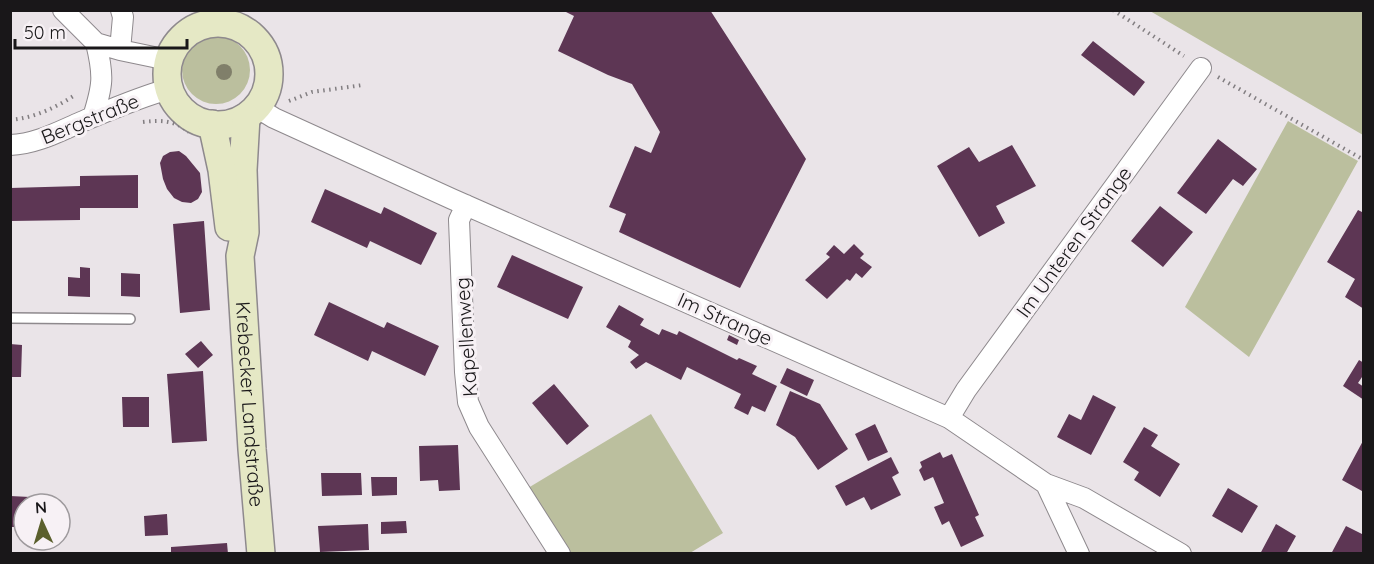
<svg xmlns="http://www.w3.org/2000/svg" width="1374" height="564" font-family="Quicksand,sans-serif">
<style>
.green{fill:#bbbf9e}
.building{fill:#5d3654}
.lines{fill:none;stroke-linecap:round;stroke-linejoin:round}
.lane-casing{stroke:#8e898d;stroke-width:12}
.street-casing{stroke:#8e898d;stroke-width:22}
.secondary-casing{stroke:#8e898d;stroke-width:30}
.path{stroke:#827e81;stroke-width:4;stroke-dasharray:1.5 4.5;stroke-linecap:butt}
.lane{stroke:#fff;stroke-width:9}
.street{stroke:#fff;stroke-width:20}
.secondary{stroke:#e5e8c5;stroke-width:27}
.tree{fill:#807f6a}
.labels{text-anchor:middle;stroke-width:6;stroke-linejoin:round;paint-order:stroke}
.street-label{font-size:20px;fill:#191719;stroke:#f7f1f5}
</style>
<rect width="100%" height="100%" fill="#eae4e8"/>
<path class="green" d="M 1150,11 L 1363,11 L 1363,135 Z
M182 70a34 34 0 1 1 68 0a34 34 0 1 1-68 0Z
M 1288,121 L 1358,161 L 1249,357 L 1185,307 Z
M 651,414 L 723,533 L 690,553 L 567,553 L 528,488 Z"/>
<path class="building" d="M 562,10 L 710,10 L 806,159 L 740,288 L 619,232 L 626,214 L 609,207 L 635,146 L 651,153 L 660,132 L 632,84 L 608,75 L 558,51 L 574,16 Z
M 1093,41 L 1145,82 L 1134,96 L 1081,55 Z
M 1218,139 L 1257,169 L 1243,186 L 1233,179 L 1206,214 L 1177,193 Z
M 1012,145 L 1036,186 L 996,206 L 1005,223 L 979,237 L 937,166 L 969,147 L 979,162 Z
M 179,151 L 186,156 L 200,173 L 202,192 L 198,199 L 191,203 L 182,202 L 174,198 L 167,189 L 163,179 L 160,163 L 163,156 L 170,152 Z
M 138,175 L 138,208 L 80,208 L 80,220 L 10,221 L 10,188 L 80,186 L 80,176 Z
M 325,189 L 381,214 L 384,207 L 437,233 L 421,265 L 370,241 L 367,248 L 311,222 Z
M 1160,206 L 1193,232 L 1163,267 L 1131,241 Z
M 1358,210 L 1364,213 L 1364,309 L 1345,297 L 1355,279 L 1327,262 Z
M 204,221 L 210,310 L 180,313 L 173,224 Z
M 854,244 L 864,254 L 860,258 L 872,267 L 862,278 L 856,273 L 850,281 L 847,279 L 827,299 L 805,280 L 830,257 L 826,254 L 834,245 L 844,254 Z
M 512,255 L 583,287 L 568,319 L 497,287 Z
M 80,267 L 90,268 L 90,297 L 68,296 L 68,277 L 80,278 Z
M 121,273 L 140,274 L 140,297 L 121,296 Z
M 329,302 L 384,328 L 387,322 L 439,346 L 425,376 L 372,351 L 368,361 L 314,335 Z
M 619,305 L 644,319 L 640,325 L 659,335 L 662,329 L 677,335 L 679,331 L 737,360 L 739,358 L 757,366 L 752,374 L 777,386 L 765,412 L 752,406 L 748,415 L 734,408 L 741,394 L 687,367 L 681,380 L 646,362 L 636,369 L 630,362 L 639,355 L 628,347 L 631,341 L 606,327 Z
M 729,335 L 739,340 L 737,345 L 727,340 Z
M 201,341 L 213,355 L 198,368 L 185,354 Z
M 10,344 L 22,345 L 21,377 L 10,377 Z
M 1359,360 L 1364,363 L 1364,374 L 1358,383 L 1364,387 L 1364,400 L 1343,386 Z
M 787,368 L 814,380 L 807,396 L 780,383 Z
M 203,371 L 207,441 L 172,443 L 167,374 Z
M 554,384 L 589,426 L 567,445 L 532,403 Z
M 790,391 L 820,404 L 848,449 L 818,470 L 795,437 L 776,425 Z
M 1093,395 L 1116,407 L 1091,455 L 1057,437 L 1069,414 L 1081,420 Z
M 122,397 L 149,397 L 149,427 L 123,427 Z
M 875,424 L 888,452 L 868,461 L 855,434 Z
M 1144,427 L 1158,435 L 1151,446 L 1180,464 L 1160,497 L 1134,480 L 1139,472 L 1123,462 Z
M 1364,439 L 1364,488 L 1362,491 L 1342,480 Z
M 458,445 L 460,490 L 439,491 L 438,480 L 420,481 L 419,446 Z
M 940,452 L 943,458 L 952,454 L 979,515 L 975,517 L 984,536 L 961,547 L 949,521 L 942,525 L 934,507 L 944,503 L 933,477 L 924,481 L 919,470 L 922,467 L 920,462 Z
M 891,457 L 899,473 L 892,477 L 901,495 L 871,510 L 864,497 L 846,506 L 835,486 Z
M 321,473 L 361,473 L 362,495 L 322,496 Z
M 371,477 L 397,477 L 397,495 L 372,496 Z
M 1228,488 L 1258,506 L 1242,533 L 1212,516 Z
M 10,496 L 30,497 L 30,504 L 24,504 L 24,527 L 10,527 Z
M 167,514 L 168,535 L 145,536 L 144,516 Z
M 406,521 L 407,533 L 381,534 L 381,522 Z
M 368,524 L 369,550 L 320,552 L 318,526 Z
M 1276,524 L 1296,536 L 1286,554 L 1260,554 Z
M 1346,526 L 1364,535 L 1364,554 L 1331,554 Z
M 227,543 L 228,554 L 171,554 L 171,547 Z"/>
<g class="lines">
<g class="lane-casing">
<path id="lane" d="M 10,318 L 130,319"/>
</g>
<g class="street-casing">
<path id="street" d="M 63,10 L 96,43 L 120,50 L 168,60
M 120,50 L 123,17 L 121,10
M 256,107 L 274,118 L 452,199 L 949,418 L 1046,484 L 1084,498 L 1181,554
M 93,117 C 103,85 104,76 96,43
M 10,145 C 36,144 58,132 81,122 C 110,110 139,97 169,89
M 466,205 L 459,220 L 465,372 L 468,402 L 479,427 L 560,554
M 949,418 L 966,390 L 1201,68
M 1046,484 L 1079,554"/>
</g>
<g class="secondary-casing">
<g id="secondary">
<circle cx="218" cy="74" r="51"/>
<path id="s1" d="M 246,117 L 243,170 L 245,232 L 240,256 L 252,449 L 261,554"/>
<path d="M 212,124 L 222,170 L 229,227"/>
</g>
</g>
<path class="path" d="M 1113,10 L 1184,56
M 1218,77 L 1364,160
M 289,101 L 312,92 L 363,85
M 10,120 C 34,118 55,108 75,95
M 143,122 C 160,120 175,120 189,132"/>
<use href="#lane" class="lane"/>
<use href="#street" class="street"/>
<use href="#secondary" class="secondary"/>
</g>
<circle class="tree" cx="224" cy="72" r="8"/>
<g class="labels">
<g class="street-label">
<text transform="translate(90 119) rotate(-22)" y="7">Bergstraße</text>
<text transform="translate(1074 242) rotate(-54)" y="7">Im Unteren Strange</text>
<text transform="translate(725 319) rotate(24)" y="7">Im Strange</text>
<text transform="translate(466 337) rotate(-94)" y="7">Kapellenweg</text>
<text dy="7" stroke="none"><textPath href="#s1" startOffset="288">Krebecker Landstraße</textPath></text>
</g>
</g>
<rect width="1374" height="564" fill="none" stroke="#191719" stroke-width="24"/>
<g transform="translate(42 522) rotate(356)"><circle r="28" fill="#f7f1f5" stroke="#9e9a9d" stroke-width="1.5"/>
<path d="M0-4.5L10 22L0 15L-10 22Z" fill="#5a5f2c"/>
<text y="-9" font-size="16" font-weight="bold" text-anchor="middle" fill="#191719">N</text>
</g>
<path d="M15 39v9h172v-9" fill="none" stroke="#191719" stroke-width="3"/>
<text x="24" y="39" font-size="18" fill="#191719" stroke="#f7f1f5" stroke-width="4.5" paint-order="stroke">50 m</text>
</svg>
